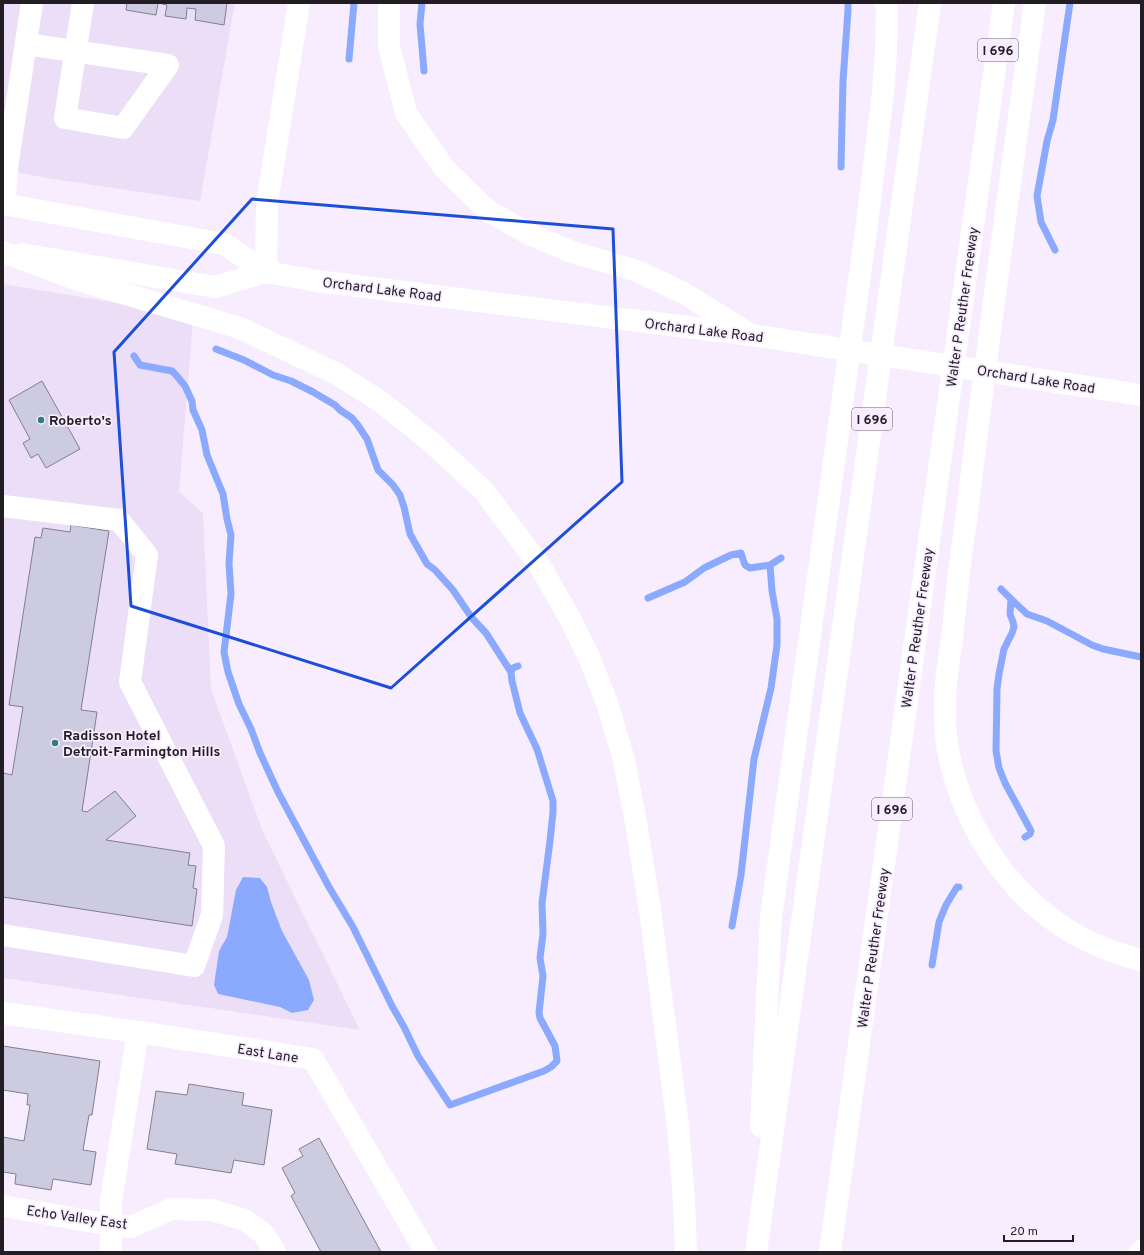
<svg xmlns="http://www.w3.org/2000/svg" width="1144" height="1255" font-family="Overpass,sans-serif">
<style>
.built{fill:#eddef7}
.water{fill:#8baafd}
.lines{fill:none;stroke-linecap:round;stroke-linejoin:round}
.stream{stroke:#8baafd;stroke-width:7}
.building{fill:#cdcbdf;stroke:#817f91}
.minor{stroke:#fff;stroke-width:22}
.major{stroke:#fff;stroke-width:22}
.highway{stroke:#fff;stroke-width:22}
.marked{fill:none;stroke:#1d4ed8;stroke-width:3;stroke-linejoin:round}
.poi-dot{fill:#327b7f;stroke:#f8edff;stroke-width:1.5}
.labels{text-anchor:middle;stroke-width:3.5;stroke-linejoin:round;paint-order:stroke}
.shield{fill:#f8edff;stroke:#625b65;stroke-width:1}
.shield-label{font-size:13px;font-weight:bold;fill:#211d23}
.street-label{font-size:14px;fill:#211d23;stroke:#f8edff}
.poi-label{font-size:14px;font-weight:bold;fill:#211d23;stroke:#f8edff;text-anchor:start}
</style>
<rect width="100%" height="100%" fill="#f8edff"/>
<path class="built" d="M 3,3 L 235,3 L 200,201 L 53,179 L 3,170 Z
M 3,284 L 117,303 L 193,321 L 179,492 L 203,513 L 211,689 L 263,832 L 360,1030 L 3,978 Z"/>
<path class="water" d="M 243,877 L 260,878 L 267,887 L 271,902 L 282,931 L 309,980 L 314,1000 L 308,1010 L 292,1013 L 280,1007 L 218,994 L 214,985 L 219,951 L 227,937 L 236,890 Z"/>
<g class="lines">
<path class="stream" d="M 422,3 L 420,24 L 424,71
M 349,59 L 354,3
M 841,167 L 843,81 L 848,10 L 848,3
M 1055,250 L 1041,222 L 1037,196 L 1047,141 L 1053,120 L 1070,3
M 134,356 L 140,365 L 172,371 L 176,375 L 185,386 L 192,401 L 193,410 L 202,430 L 207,455 L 223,494 L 227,519 L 231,535 L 229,563 L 231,594 L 224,652 L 228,672 L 239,704 L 251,729 L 260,753 L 278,792 L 329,887 L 353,927 L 392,1006 L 404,1027 L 418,1056 L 450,1105 L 544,1071 L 551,1067 L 557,1061 L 555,1046 L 540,1018 L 539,1013 L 543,976 L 540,958 L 543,934 L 542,903 L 550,841 L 553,812 L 553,801 L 537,749 L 520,713 L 512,681 L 511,672 L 486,633 L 472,618 L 453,590 L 435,570 L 427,564 L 410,534 L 404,507 L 400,495 L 393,485 L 378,470 L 367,439 L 357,424 L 352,418 L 340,410 L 335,405 L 313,392 L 291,381 L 273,375 L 244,360 L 216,349
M 1001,589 L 1011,599 L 1027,614 L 1047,621 L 1092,645 L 1103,649 L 1141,657
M 648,598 L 685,582 L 704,568 L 731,555 L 741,553 L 745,565 L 750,568 L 770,565 L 781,558
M 1011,599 L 1010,614 L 1013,622 L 1014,627 L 1012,633 L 1004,649 L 999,674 L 997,689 L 996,751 L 999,768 L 1005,783 L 1031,831 L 1030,834 L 1025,837
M 511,672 L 513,668 L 518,666
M 732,926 L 741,875 L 754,759 L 771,688 L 777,645 L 777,619 L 772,591 L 770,565
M 932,965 L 939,922 L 946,905 L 957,887 L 959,887"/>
</g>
<path class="building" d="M 127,3 L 227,3 L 224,25 L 195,20 L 196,9 L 187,8 L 186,19 L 165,16 L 167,5 L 158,3 L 156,15 L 126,10 Z
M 42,381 L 80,449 L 46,468 L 38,454 L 31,458 L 23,443 L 30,439 L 9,400 Z
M 71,525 L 109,531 L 81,710 L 97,712 L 82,811 L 87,812 L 115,791 L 136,816 L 106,840 L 190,853 L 188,865 L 196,866 L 193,888 L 197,889 L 192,926 L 3,897 L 3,773 L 12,775 L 23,707 L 9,705 L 35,537 L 41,538 L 43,528 L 70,532 Z
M 3,1046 L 100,1061 L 92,1115 L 89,1115 L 83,1150 L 96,1152 L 91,1185 L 53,1179 L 51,1190 L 15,1184 L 16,1174 L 3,1172 L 3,1137 L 24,1141 L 30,1105 L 27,1105 L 28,1094 L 3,1090 Z
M 189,1084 L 244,1093 L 242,1105 L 272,1110 L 264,1165 L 234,1160 L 231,1173 L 175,1164 L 177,1154 L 147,1149 L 156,1091 L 187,1095 Z
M 319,1138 L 381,1252 L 321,1252 L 291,1196 L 295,1193 L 282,1168 L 303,1156 L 299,1149 Z"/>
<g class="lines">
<path class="minor" d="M 26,44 L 168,65 L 123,128 L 65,118 L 83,3
M 4,204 L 8,161 L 32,3
M 3,506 L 119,520 L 147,555 L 130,682 L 214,846 L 212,915 L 194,966 L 3,935
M 3,1013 L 138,1032 L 313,1059 L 426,1252
M 3,1206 L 111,1225 L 131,1227 L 171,1209 L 212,1210 L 245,1220 L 264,1234 L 275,1252
M 111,1252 L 111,1201 L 138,1032"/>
<path class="major" d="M 3,204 L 224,244 L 266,272 L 317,281 L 751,335 L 1141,395
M 22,254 L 215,287 L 266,272"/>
<path class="highway" d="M 389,3 L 389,46 L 406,113 L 444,168 L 487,210 L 527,233 L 572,252 L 637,271 L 682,292 L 751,335
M 1035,3 C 1011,173 988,342 967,512 C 961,554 956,596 952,639 C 949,659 945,681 945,702 C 944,726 947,752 954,775 C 970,832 1009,891 1059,924 C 1082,940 1113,953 1141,960
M 3,252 L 75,279 L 240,328 L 337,374 L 381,402 L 430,441 L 484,491 L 540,566 L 568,615 L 589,657 L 608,706 L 624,760 L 636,823 L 650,910 L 678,1126 L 684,1200 L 686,1252
M 266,272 L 267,203 L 299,3
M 761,1126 L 771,917 L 866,231 L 883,94 L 886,51 L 887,10 L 886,3
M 756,1252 L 930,3
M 830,1252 L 1004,3
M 1140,1252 L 1141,1251"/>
</g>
<path class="marked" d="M 252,199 L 613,229 L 622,482 L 391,688 L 131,606 L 114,352 Z"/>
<g class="poi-dot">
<circle cx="41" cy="420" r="4"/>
<circle cx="55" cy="743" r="4"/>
</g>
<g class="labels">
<g class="shield">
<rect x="978" y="39" width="40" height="22" rx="3"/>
<rect x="852" y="408" width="40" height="22" rx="3"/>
<rect x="872" y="798" width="40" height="22" rx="3"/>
</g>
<g class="shield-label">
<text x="998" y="55">I 696</text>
<text x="872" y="424">I 696</text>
<text x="892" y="814">I 696</text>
</g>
<g class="street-label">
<text transform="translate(382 289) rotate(7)" y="5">Orchard Lake Road</text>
<text transform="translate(962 307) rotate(-82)" y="5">Walter P Reuther Freeway</text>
<text transform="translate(704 330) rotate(7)" y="5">Orchard Lake Road</text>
<text transform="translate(1036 379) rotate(9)" y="5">Orchard Lake Road</text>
<text transform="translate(917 628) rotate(-82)" y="5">Walter P Reuther Freeway</text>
<text transform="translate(873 948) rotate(-82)" y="5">Walter P Reuther Freeway</text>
<text transform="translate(268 1053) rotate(9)" y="5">East Lane</text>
<text transform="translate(77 1217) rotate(8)" y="5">Echo Valley East</text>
</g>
<g class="poi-label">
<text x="49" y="425">Roberto's</text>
<text x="63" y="740">Radisson Hotel<tspan x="63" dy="16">Detroit-Farmington Hills</tspan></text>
</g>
</g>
<rect width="1144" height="1255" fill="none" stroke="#211d23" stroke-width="8"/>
<path d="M1004 1235v6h69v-6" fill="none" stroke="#211d23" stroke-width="2"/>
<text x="1010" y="1235" font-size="12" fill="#211d23" stroke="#f8edff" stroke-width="3" paint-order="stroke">20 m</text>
</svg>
